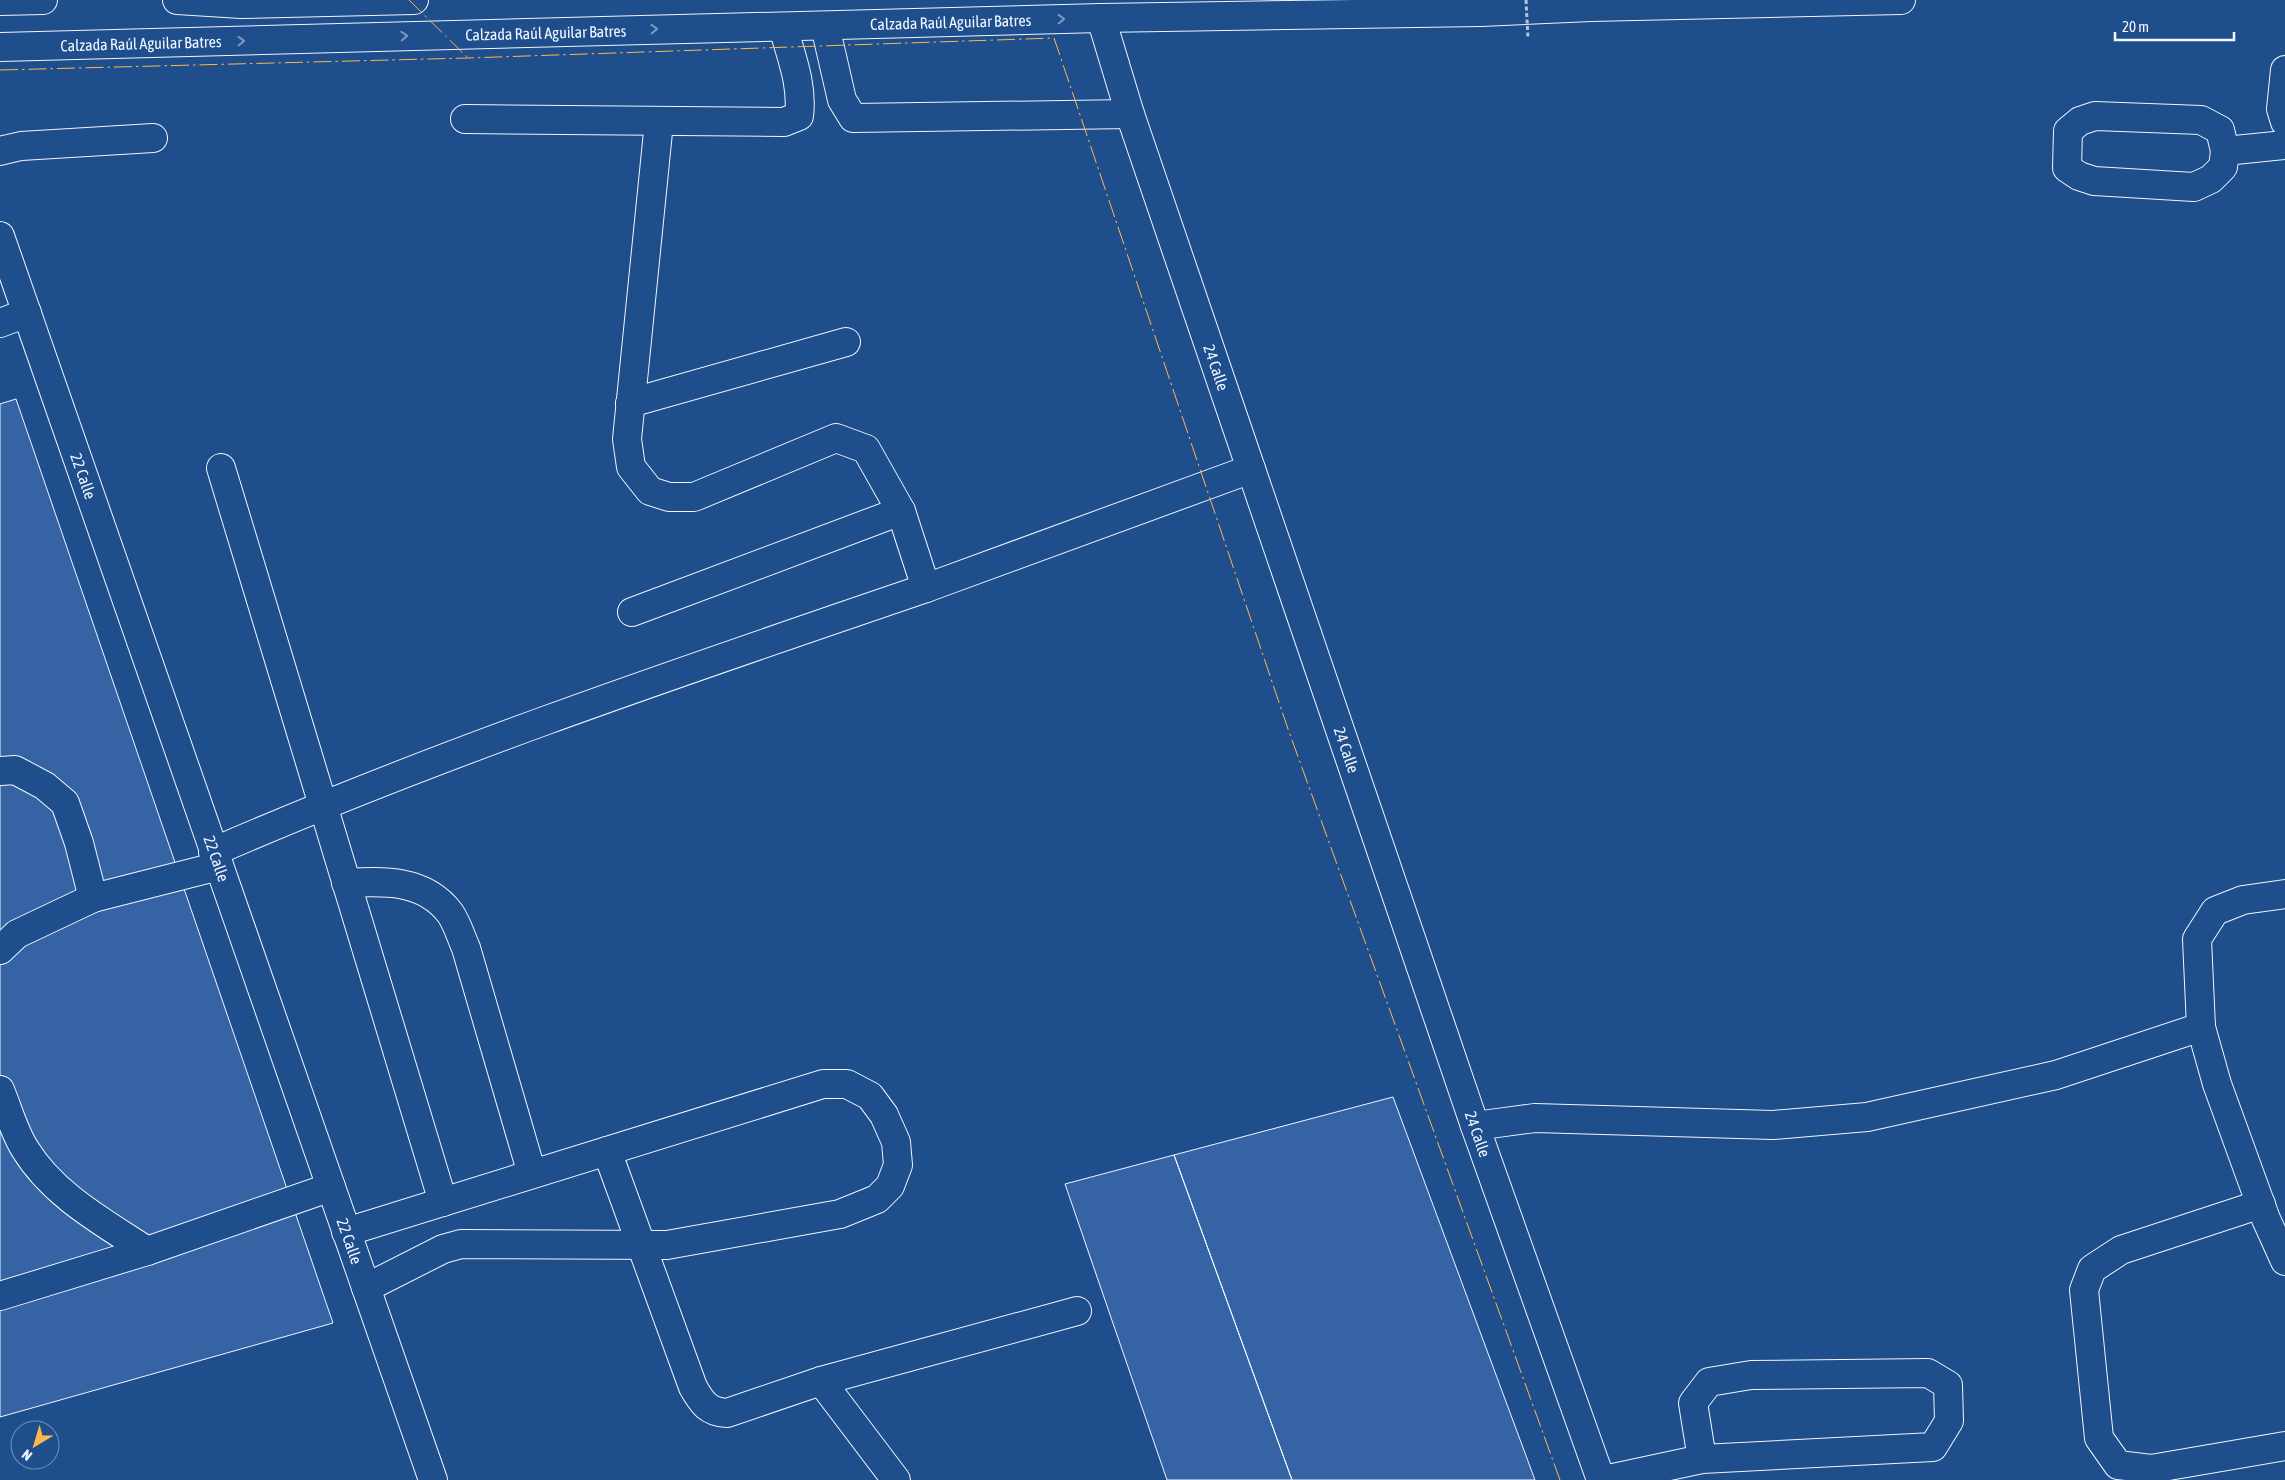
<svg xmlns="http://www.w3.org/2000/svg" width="2285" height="1480" font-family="'Asap Condensed',sans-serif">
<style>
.building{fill:#3563a3;stroke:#f2f6ff}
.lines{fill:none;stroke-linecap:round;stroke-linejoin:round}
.minor-casing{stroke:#f2f6ff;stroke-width:30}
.highway-casing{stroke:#f2f6ff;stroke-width:30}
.minor{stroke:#1f4e8c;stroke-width:28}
.highway{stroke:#1f4e8c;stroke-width:28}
.path-bridge{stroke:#b3c4dc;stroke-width:3;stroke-dasharray:4 2.5;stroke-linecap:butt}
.power{stroke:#ffb74d;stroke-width:1;stroke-dasharray:18 4 2.5 4;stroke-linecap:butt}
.oneway{stroke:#7e9ac0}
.labels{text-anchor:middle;stroke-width:4;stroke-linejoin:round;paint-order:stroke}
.street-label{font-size:16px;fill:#f2f6ff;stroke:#1f4e8c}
</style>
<rect width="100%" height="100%" fill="#1f4e8c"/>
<path class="building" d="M 16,399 L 333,1323 L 0,1417 L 0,404 Z
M 1393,1097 L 1535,1480 L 1292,1480 L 1174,1155 Z
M 1174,1155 L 1292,1480 L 1167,1480 L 1065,1184 Z"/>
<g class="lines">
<g class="minor-casing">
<g id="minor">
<path d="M 177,0 L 241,4 L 414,0"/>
<path d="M 0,1 L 43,0"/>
<path id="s1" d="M 1101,18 L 1130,114 L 1475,1126 L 1601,1480"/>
<path d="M 825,26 L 842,100 L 853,118 L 1130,114"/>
<path d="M 2285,70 L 2281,109 L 2285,122"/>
<path d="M 2095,116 L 2201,120 L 2220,130 L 2225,151 L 2223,167 L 2211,179 L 2194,187 L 2094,181 L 2079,176 L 2067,168 L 2068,131 L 2080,121 Z"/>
<path d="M 465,119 L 784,122 L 799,116 C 803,85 791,56 783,27"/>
<path d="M 0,151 L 21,146 L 153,138"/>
<path d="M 2225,151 L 2285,145"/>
<path id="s2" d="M 0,236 L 433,1480"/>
<path d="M 0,323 L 27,313"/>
<path d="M 630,403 L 846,342"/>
<path d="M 221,468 L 443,1202"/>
<path d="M 926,588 L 1251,469"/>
<path d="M 632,612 L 901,511"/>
<path d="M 0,771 L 15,770 L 45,786 L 65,803 L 79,843 L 93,898 L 17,934 L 0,950"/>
<path d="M 213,852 C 445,751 686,670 926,588 L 901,511 L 866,449 L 836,438 L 694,497 L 669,497 L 650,491 L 631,467 L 627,439 L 659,122"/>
<path d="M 346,883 C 384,881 424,879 450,913 C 457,923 461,937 466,948 L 532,1174"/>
<path d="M 2285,894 L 2243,900 L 2215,911 L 2197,939 L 2201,1027 L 2217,1084 L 2266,1219 L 2285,1261"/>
<path d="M 93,898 L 219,866"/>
<path d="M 0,1090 C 8,1109 14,1132 25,1149 C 53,1195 103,1222 147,1251"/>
<path d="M 1475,1126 L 1535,1118 L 1773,1125 L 1867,1117 L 2056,1075 L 2201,1027"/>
<path d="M 607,1151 L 693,1387 C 702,1403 708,1412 727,1413 L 821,1381 L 1077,1311"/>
<path d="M 2261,1204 L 2121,1250 L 2092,1269 L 2084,1290 L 2099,1438 L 2118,1465 L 2151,1469 L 2285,1446"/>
<path d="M 346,1232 L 823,1084 L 847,1084 L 870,1096 L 884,1115 L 896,1142 L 898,1165 L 890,1186 L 877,1199 L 840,1214 L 667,1245 L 461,1244 L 443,1249 L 366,1288"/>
<path d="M 0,1296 L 147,1251 L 331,1187"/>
<path d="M 821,1381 L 896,1480"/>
<path d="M 1604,1480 L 1702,1459 L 1933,1447 L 1949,1421 L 1948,1385 L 1928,1373 L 1751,1375 L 1709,1382 L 1693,1403 L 1702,1459"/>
</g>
</g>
<g class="highway-casing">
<g id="highway">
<path id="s3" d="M 0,47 L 1101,18 L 1481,12 L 1591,7 L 1901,0"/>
</g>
</g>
<use href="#minor" class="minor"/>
<use href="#highway" class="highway"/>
<path class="path-bridge" d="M 1526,0 L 1528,38"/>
<path class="power" d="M 409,0 L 468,58
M 0,70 L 468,58 L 1054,38 L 1288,729 L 1560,1480"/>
</g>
<defs><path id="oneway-chevron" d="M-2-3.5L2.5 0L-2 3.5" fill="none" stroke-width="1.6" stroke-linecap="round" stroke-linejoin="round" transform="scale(1.25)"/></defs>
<g class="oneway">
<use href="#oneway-chevron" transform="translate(1061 19) rotate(-2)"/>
<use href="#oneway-chevron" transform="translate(654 29) rotate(-2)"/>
<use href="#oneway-chevron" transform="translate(404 36) rotate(-2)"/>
<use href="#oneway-chevron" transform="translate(241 41) rotate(-2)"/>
</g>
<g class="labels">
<g class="street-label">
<text dy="6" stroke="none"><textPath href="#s3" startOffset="951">Calzada Raúl Aguilar Batres</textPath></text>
<text dy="6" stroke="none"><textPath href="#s3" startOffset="546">Calzada Raúl Aguilar Batres</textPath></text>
<text dy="6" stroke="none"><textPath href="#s3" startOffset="141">Calzada Raúl Aguilar Batres</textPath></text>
<text dy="6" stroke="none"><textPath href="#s1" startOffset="368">24 Calle</textPath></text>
<text dy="6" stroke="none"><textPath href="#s2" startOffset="254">22 Calle</textPath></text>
<text dy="6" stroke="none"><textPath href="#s1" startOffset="772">24 Calle</textPath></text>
<text dy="6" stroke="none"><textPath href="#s2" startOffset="659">22 Calle</textPath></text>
<text dy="6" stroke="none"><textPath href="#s1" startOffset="1178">24 Calle</textPath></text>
<text dy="6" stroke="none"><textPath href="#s2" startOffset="1064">22 Calle</textPath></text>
</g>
</g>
<g transform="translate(35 1445) rotate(218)"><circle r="24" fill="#1f4e8c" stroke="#7391ba"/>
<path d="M0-4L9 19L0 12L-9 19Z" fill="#ffb74d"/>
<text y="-8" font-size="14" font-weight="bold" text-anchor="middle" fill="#f2f6ff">N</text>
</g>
<path d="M2115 32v8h119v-8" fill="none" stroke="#f2f6ff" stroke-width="2.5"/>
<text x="2122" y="32" font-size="15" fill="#f2f6ff" stroke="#1f4e8c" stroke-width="4" paint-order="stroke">20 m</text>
</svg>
